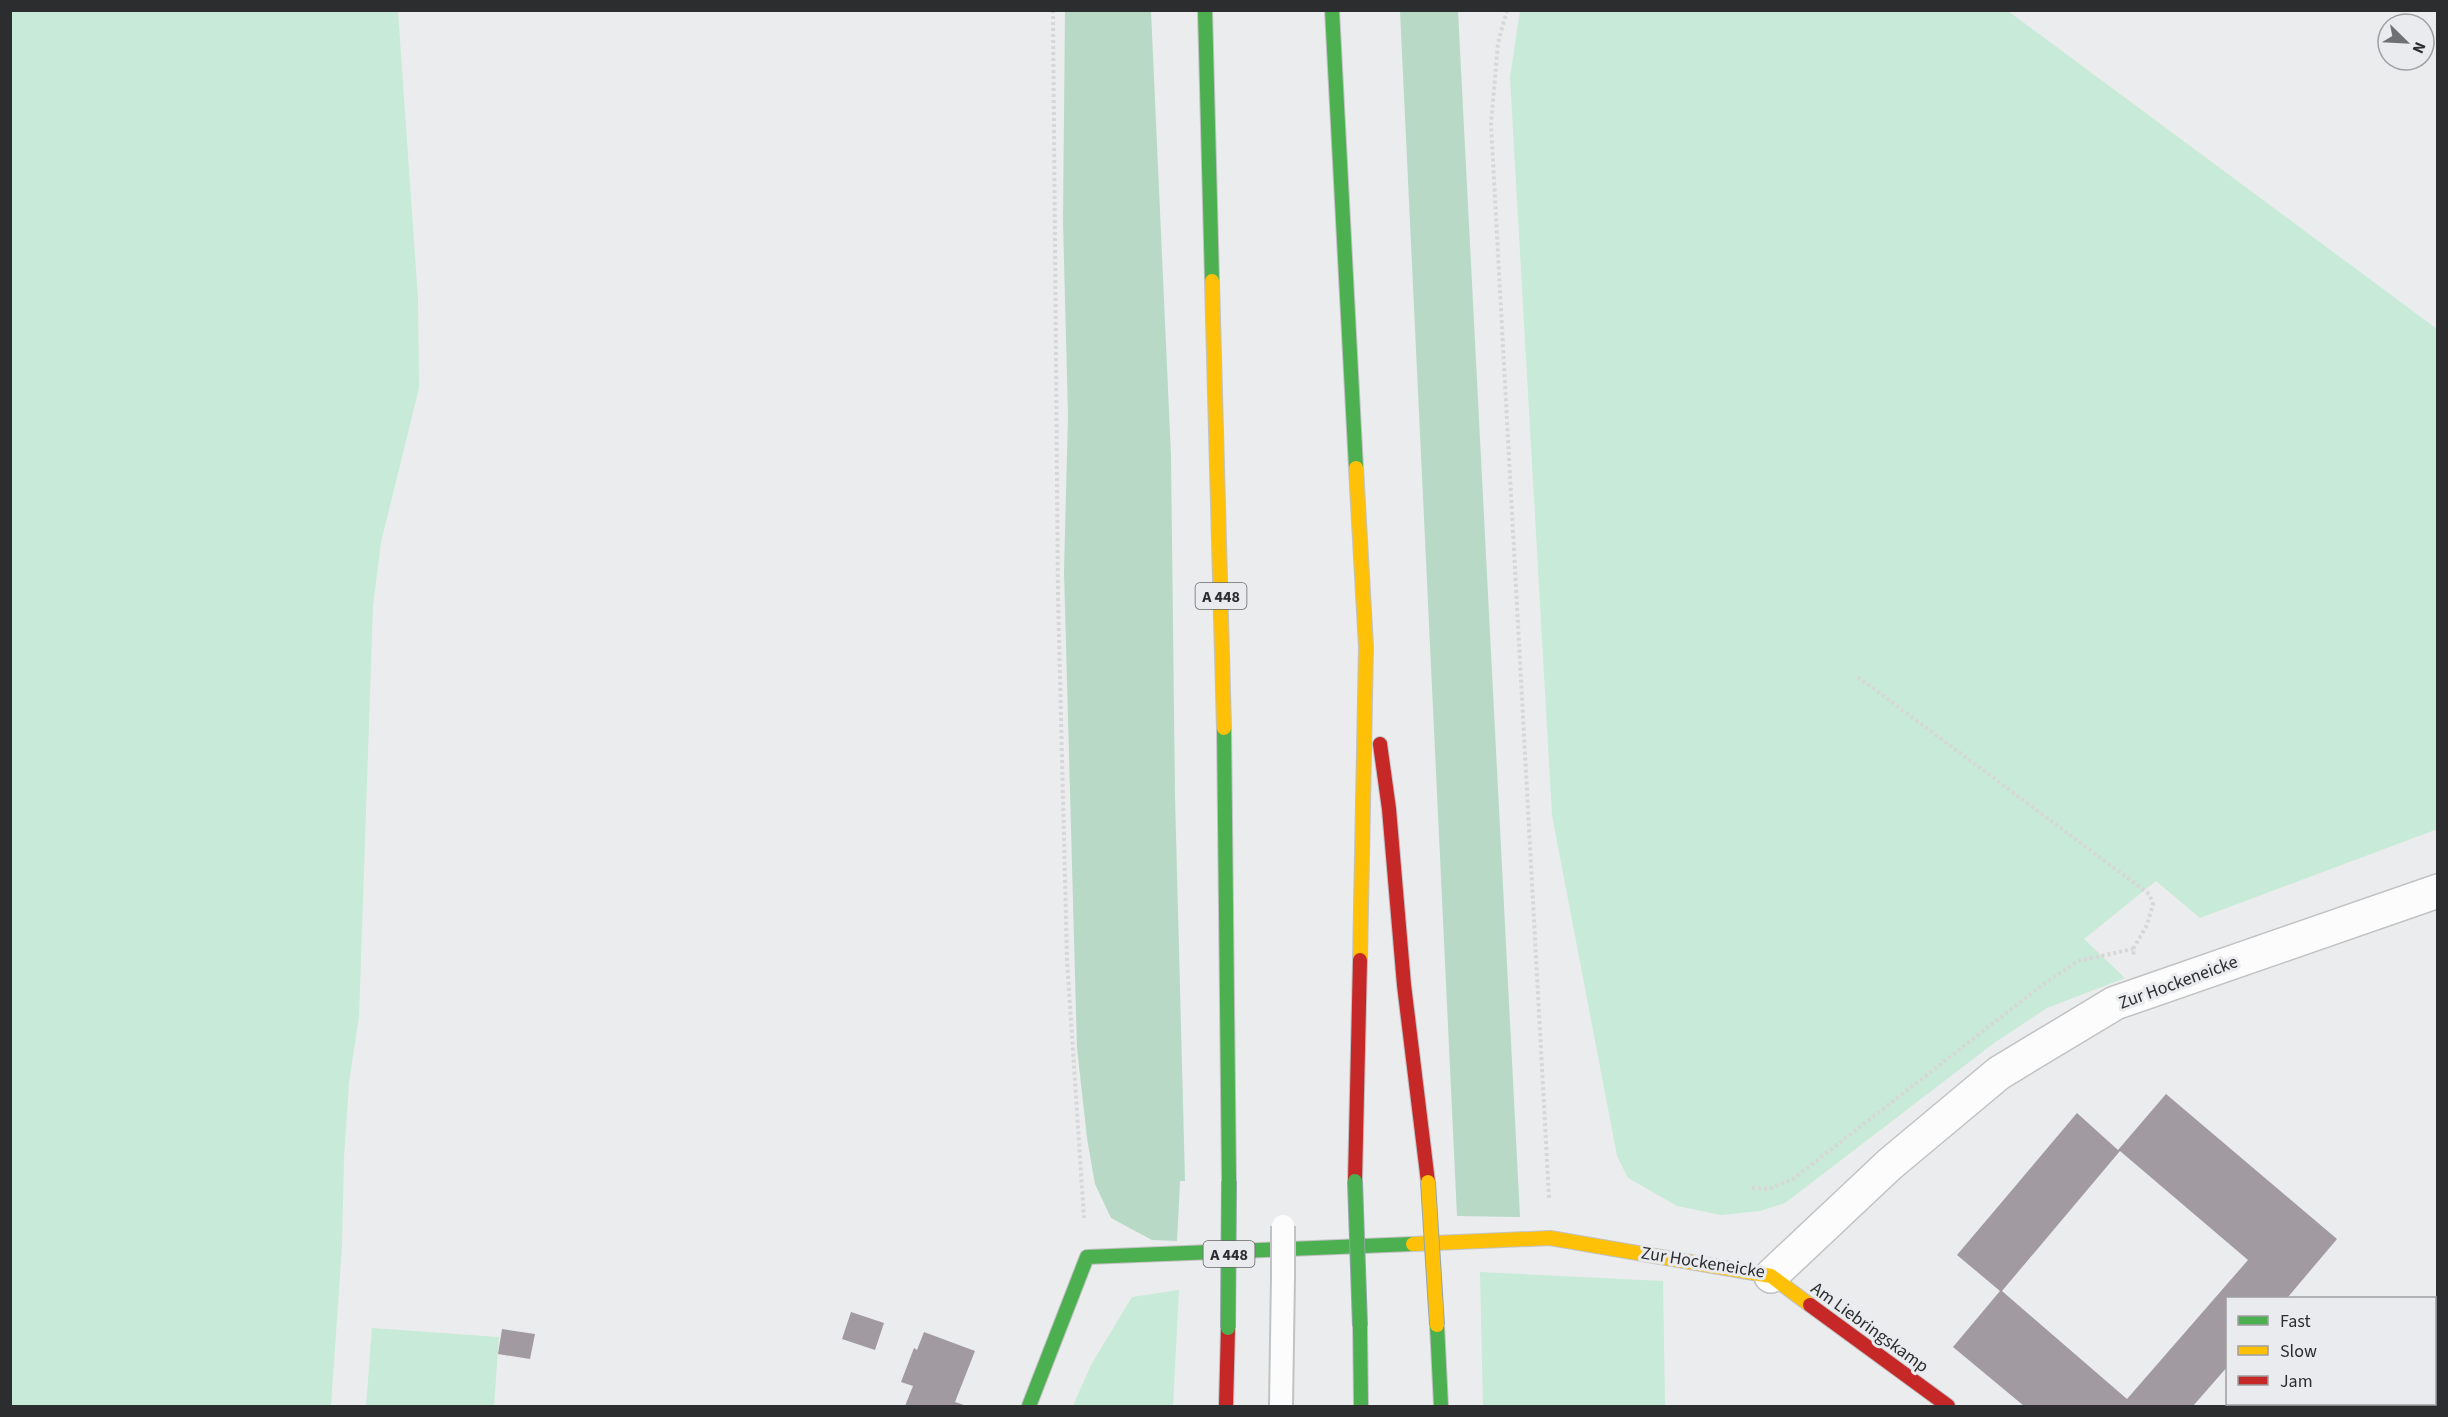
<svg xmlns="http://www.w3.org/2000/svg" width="2448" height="1417" font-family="'Source Sans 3',sans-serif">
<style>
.green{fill:#c8ead8}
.forest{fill:#b7d9c6}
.building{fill:#a29aa1;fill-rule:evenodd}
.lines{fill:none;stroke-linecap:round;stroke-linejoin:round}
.lane-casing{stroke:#c1c2c3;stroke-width:26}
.street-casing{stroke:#c1c2c3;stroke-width:36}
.fast-casing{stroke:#c1c2c3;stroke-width:16}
.slow-casing{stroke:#c1c2c3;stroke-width:16}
.jam-casing{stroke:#c1c2c3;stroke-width:16}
.path{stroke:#d7d7d8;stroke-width:4;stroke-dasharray:3 3;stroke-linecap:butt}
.lane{stroke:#fcfcfc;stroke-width:22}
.street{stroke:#fcfcfc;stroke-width:33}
.fast{stroke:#4caf50;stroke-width:14}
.slow{stroke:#ffc107;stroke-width:14}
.jam{stroke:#c62828;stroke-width:14}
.lane-bridge-casing{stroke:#c1c2c3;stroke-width:26;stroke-linecap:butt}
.fast-bridge-casing{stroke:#93a5aa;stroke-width:16;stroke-linecap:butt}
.slow-bridge-casing{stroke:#93a5aa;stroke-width:16;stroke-linecap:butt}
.lane-bridge{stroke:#fcfcfc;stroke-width:22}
.fast-bridge{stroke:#4caf50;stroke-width:14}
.slow-bridge{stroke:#ffc107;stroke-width:14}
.labels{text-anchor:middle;stroke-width:6;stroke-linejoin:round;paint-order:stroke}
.shield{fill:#eaebee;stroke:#656668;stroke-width:1.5}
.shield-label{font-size:16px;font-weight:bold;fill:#2c2d2e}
.street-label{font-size:18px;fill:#2c2d2e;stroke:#eaebee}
</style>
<rect width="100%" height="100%" fill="#ebeced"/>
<path class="green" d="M 10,11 L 398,11 L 418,299 L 419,388 L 381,542 L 373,606 L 359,1017 L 349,1082 L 344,1158 L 342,1246 L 331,1406 L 11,1406 Z
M 1520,11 L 2008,11 L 2437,329 L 2437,832 L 2435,830 L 2200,918 L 2156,881 L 2084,939 L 2125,978 L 2047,1008 L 1994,1043 L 1785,1203 L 1760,1211 L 1721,1215 L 1677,1206 L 1628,1178 L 1617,1156 L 1552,815 L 1510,77 Z
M 1480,1272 L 1663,1281 L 1665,1406 L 1483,1406 Z
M 1179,1290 L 1173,1406 L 1073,1406 L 1091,1365 L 1132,1297 Z
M 372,1328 L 499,1337 L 494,1406 L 366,1406 Z"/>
<path class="forest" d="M 1065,11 L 1151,11 L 1171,456 L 1175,796 L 1185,1181 L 1180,1181 L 1177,1241 L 1152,1240 L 1111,1218 L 1095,1184 L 1087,1138 L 1077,1048 L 1064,571 L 1068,416 L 1063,221 Z
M 1400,11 L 1458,11 L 1520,1217 L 1457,1216 Z"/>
<path class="building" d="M 2166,1094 L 2337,1239 L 2288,1297 L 2290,1298 L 2228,1298 L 2228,1366 L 2193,1406 L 2024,1406 L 1953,1347 L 2000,1291 L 1957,1255 L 2077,1113 L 2118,1150 ZM 2120,1151 L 2248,1260 L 2127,1399 L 2002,1291 Z
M 851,1312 L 884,1323 L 875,1350 L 842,1339 Z
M 502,1329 L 535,1334 L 530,1359 L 498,1354 Z
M 924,1332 L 975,1351 L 955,1402 L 967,1406 L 905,1406 L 913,1386 L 901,1382 L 914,1348 L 917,1350 Z"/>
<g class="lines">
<g class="lane-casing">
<path id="lane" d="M 1281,1406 L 1283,1276"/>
</g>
<g class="street-casing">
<path id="street" d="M 1771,1276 L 1890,1164 L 1999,1073 L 2115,1003 L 2438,891"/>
</g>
<g class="fast-casing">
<path id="fast" d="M 1205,10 L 1212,281
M 1332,10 L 1356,468
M 1224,728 L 1229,1181
M 1437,1325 L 1441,1406
M 1360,1326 L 1361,1406
M 1029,1406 L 1087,1257 L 1413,1244"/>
</g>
<g class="slow-casing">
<path id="slow" d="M 1212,281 L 1224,728
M 1356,468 L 1366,647 L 1360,960
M 1413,1244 L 1550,1238 L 1771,1276 L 1810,1305"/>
</g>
<g class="jam-casing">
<path id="jam" d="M 1380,744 L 1389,809 L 1404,985 L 1428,1182
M 1355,1181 L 1360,960
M 1810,1305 L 1948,1406
M 1226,1406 L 1228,1328"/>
</g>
<path class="path" d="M 1053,10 L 1058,596 L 1067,960 L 1084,1218
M 1507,10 L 1498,43 L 1491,124 L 1549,1198
M 1858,677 L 2149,894 L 2153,904 L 2147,925 L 2133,949 L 2134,956
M 1752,1188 L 1768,1189 L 1793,1179 L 2041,986 L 2078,961 L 2133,949"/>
<use href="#lane" class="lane"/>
<use href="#street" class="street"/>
<use href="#fast" class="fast"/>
<use href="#slow" class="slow"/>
<use href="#jam" class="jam"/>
<g class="lane-bridge-casing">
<path id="lane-bridge" d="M 1283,1226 L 1283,1276"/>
</g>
<g class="fast-bridge-casing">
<path id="fast-bridge" d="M 1355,1181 L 1360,1326
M 1228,1328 L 1229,1181"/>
</g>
<g class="slow-bridge-casing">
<path id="slow-bridge" d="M 1428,1182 L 1437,1325"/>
</g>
<use href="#lane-bridge" class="lane-bridge"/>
<use href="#fast-bridge" class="fast-bridge"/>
<use href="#slow-bridge" class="slow-bridge"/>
</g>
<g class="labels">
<g class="shield">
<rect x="1195.5" y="583" width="51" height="26" rx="4.5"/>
<rect x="1203.5" y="1241" width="51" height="26" rx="4.5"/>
</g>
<g class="shield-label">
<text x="1221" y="602">A 448</text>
<text x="1229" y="1260">A 448</text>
</g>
<g class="street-label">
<text transform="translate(2178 982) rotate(-20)" y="6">Zur Hockeneicke</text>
<text transform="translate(1703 1262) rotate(9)" y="6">Zur Hockeneicke</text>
<text transform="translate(1870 1327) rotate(36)" y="6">Am Liebringskamp</text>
</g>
</g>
<rect width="2448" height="1417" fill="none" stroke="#2c2d2e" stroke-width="24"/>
<rect x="2226" y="1297" width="210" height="108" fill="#eaebee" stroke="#9e9fa1" stroke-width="1.5"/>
<rect x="2238" y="1316" width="30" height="9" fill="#4caf50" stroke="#9e9fa1" stroke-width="1.5"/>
<text x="2280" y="1327" font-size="18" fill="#2c2d2e">Fast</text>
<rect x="2238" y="1346" width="30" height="9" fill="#ffc107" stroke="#9e9fa1" stroke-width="1.5"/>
<text x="2280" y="1357" font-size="18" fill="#2c2d2e">Slow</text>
<rect x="2238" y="1376" width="30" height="9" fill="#c62828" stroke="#9e9fa1" stroke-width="1.5"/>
<text x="2280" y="1387" font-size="18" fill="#2c2d2e">Jam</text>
<g transform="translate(2406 42) rotate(114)"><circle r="28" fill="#eaebee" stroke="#9e9fa1" stroke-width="1.5"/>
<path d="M0-4.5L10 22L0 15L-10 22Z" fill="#6f7071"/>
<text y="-9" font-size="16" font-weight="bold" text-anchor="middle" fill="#2c2d2e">N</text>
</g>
</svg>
